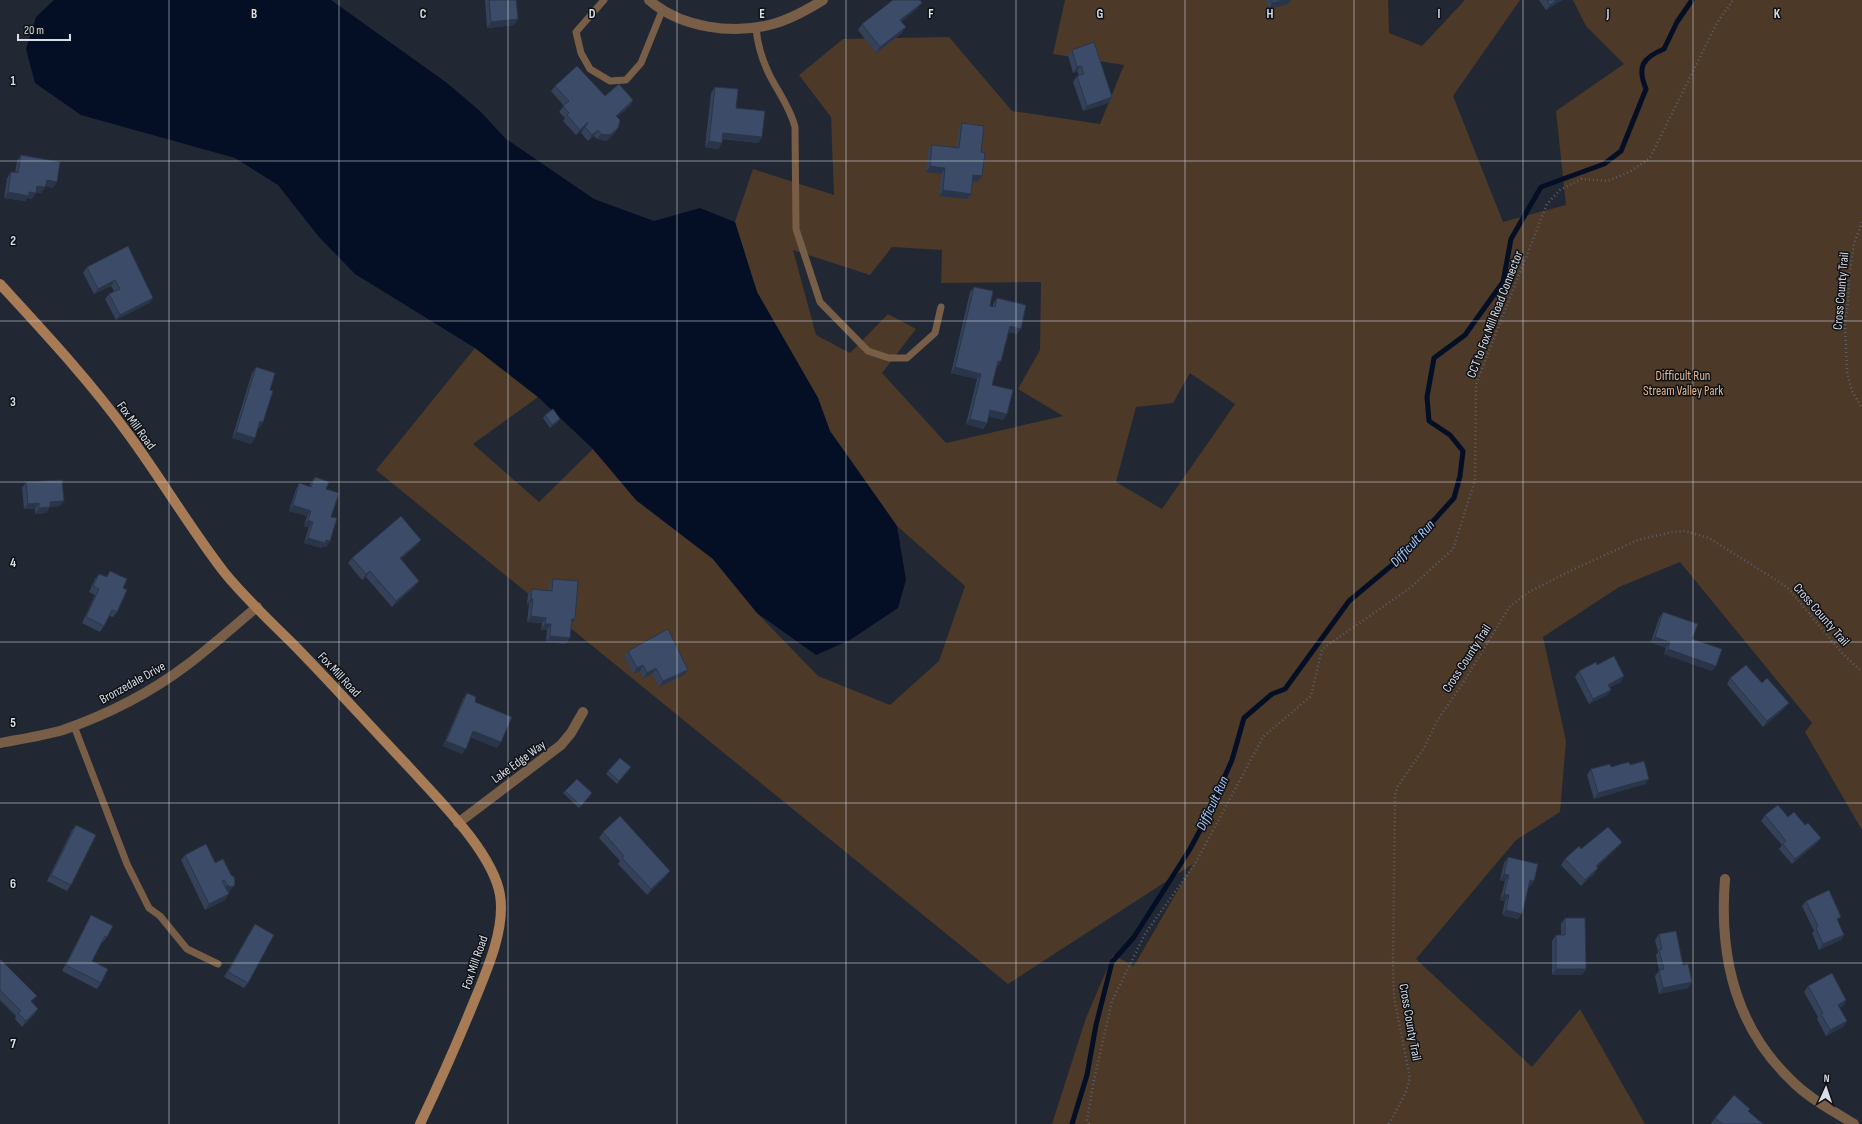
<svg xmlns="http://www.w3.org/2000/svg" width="1862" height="1124" font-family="'Sofia Sans Condensed',sans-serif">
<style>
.green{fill:#4c3928;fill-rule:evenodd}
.water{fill:#040f26}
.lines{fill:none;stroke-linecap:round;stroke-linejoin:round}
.stream{stroke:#040f26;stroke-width:5}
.path{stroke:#5a5f69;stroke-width:2.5;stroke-dasharray:1 3;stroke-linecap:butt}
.service{stroke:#795e47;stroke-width:7}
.minor{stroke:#795e47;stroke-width:10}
.secondary{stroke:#a77b56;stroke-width:10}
.wall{fill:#344159}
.shaded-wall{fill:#2a3549}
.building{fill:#3c4c68;stroke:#2a3549}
.grid{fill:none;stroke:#dadee6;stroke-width:1;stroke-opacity:0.55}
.labels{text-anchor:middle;stroke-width:3;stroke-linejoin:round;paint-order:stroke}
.street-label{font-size:13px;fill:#dadee6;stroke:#0e1116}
.park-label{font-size:13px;fill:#e9b78d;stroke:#0e1116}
.water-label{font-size:14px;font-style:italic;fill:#aac9fd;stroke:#0e1116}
.grid-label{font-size:13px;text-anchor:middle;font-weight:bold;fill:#dadee6;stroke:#0e1116;stroke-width:3;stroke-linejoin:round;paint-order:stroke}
</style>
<rect width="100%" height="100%" fill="#222833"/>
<path class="green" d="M 1065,0 L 1388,0 L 1389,33 L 1422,46 L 1465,0 L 1520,0 L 1453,96 L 1503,222 L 1566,205 L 1556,111 L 1624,64 L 1586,26 L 1573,0 L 1862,0 L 1862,830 L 1805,732 L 1812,723 L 1680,562 L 1619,587 L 1543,637 L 1566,741 L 1560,812 L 1516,840 L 1416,959 L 1532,1067 L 1580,1009 L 1645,1124 L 1052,1124 L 1086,1018 L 1113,955 L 1134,966 L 1193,864 L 1008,984 L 376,470 L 475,348 L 538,397 L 473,444 L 539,502 L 593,449 L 636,500 L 713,559 L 757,613 L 818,676 L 890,705 L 939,661 L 965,586 L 897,526 L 830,431 L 818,398 L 757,292 L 735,222 L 753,169 L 834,195 L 831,117 L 799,75 L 843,39 L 949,37 L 1012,111 L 1100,124 L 1124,65 L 1053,54 ZM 892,247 L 942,250 L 941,283 L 1041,282 L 1040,350 L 1018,389 L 1063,416 L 946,443 L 882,373 L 916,329 L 888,314 L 850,353 L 816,335 L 793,250 L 870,275 ZM 1190,373 L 1235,404 L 1162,509 L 1116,482 L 1136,407 L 1173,403 Z"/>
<path class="water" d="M 54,0 L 331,0 L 447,83 L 480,111 L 506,139 L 594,199 L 654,221 L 700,208 L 735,222 L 757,292 L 818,398 L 830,431 L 897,526 L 906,580 L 898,608 L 850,640 L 816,655 L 757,613 L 713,559 L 636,500 L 593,449 L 538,397 L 475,348 L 355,274 L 319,237 L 278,185 L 235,158 L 81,115 L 35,83 L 26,49 L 36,17 Z"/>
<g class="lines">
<path class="stream" d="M 1072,1124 L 1087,1075 L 1096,1025 L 1112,962 L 1134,937 L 1190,849 L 1205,821 L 1232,760 L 1244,718 L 1272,694 L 1285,689 L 1349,601 L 1397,561 L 1454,498 L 1460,476 L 1463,451 L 1450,435 L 1429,421 L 1427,397 L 1434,358 L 1465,335 L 1503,282 L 1511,239 L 1541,187 L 1604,164 L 1621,151 L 1646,89 C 1637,67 1642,58 1664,49 L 1677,22 L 1692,0"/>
<path class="path" d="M 1862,222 L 1854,244 L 1849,277 L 1848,302 L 1845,323 L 1847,372 L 1852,391 L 1862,408
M 1089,1124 L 1087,1120 L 1094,1080 L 1112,1001 L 1145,934 L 1195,864 L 1263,737 L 1311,696 L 1322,649 L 1410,588 L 1453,549 L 1475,480 L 1476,384 L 1547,204 L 1560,190 L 1581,179 L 1608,181 L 1631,171 L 1650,158 L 1717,23 L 1733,0
M 1389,1124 L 1405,1094 L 1410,1078 L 1394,997 L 1393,966 L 1395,795 L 1398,786 L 1424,748 L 1437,721 L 1463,683 L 1510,606 L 1529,592 L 1570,571 L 1638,540 L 1672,532 L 1685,531 L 1709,538 L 1787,587 L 1842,653 L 1862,672"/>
<path class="service" d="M 604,0 L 576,32 L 581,53 L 590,69 L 610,81 L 626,80 L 641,63 L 662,11
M 756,27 C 757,44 762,59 769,74 C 778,92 790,107 795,127 L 796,229 L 820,302 L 868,351 L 889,358 L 907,358 L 935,333 L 941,307
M 74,726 L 127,864 L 149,908 L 160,916 L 187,949 L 218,964"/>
<path class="minor" d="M 649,0 C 681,28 733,35 773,24 C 791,19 807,10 823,0
M 0,743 C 21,739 42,736 63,730 C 106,715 150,693 187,665 C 211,647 234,626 257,607
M 458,823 L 561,745 L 571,733 L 583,712
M 1725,879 C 1719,954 1734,1025 1790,1079 C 1808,1098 1832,1110 1854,1124"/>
<path class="secondary" d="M 0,284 C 45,333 90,381 129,435 C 162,480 190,528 224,572 C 244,597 273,624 296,647 C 334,686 370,726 407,765 C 436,797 493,852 500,895 C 506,931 484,977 471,1009 C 455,1048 438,1086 420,1124"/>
</g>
<path class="wall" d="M 485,0 L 516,0 L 518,19 L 514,25 L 487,28 Z
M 1266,0 L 1291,0 L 1288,4 L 1269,9 Z
M 1539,0 L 1562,0 L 1546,10 Z
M 918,8 L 901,22 L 902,33 L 876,53 L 858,30 L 862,24 Z
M 1072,50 L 1112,97 L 1108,103 L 1083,111 L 1073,82 L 1077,76 L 1079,76 L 1077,71 L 1073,73 L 1068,55 Z
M 555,86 L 605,96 L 633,100 L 630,106 L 617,117 L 618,128 L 614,134 L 606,141 L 597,139 L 594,136 L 588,141 L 581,133 L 584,128 L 576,135 L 563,121 L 565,118 L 559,112 L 564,106 L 551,91 Z
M 715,87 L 736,108 L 762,137 L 758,143 L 722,139 L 722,143 L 718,149 L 705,147 L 711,93 Z
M 962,123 L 978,182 L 972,181 L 971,194 L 967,199 L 939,196 L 941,174 L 926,172 L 928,151 L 932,145 L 956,148 L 959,129 Z
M 21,155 L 53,188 L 46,186 L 41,193 L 36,192 L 32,199 L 27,198 L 25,201 L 4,198 L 7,178 L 11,172 L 15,173 L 17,161 Z
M 87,267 L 153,298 L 149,303 L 116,320 L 105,299 L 109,294 L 114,291 L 111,286 L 94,294 L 83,273 Z
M 974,287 L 990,306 L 993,306 L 993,304 L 997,298 L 1017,334 L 1008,332 L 1001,361 L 997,367 L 996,367 L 992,385 L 1003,420 L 988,416 L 987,423 L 983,429 L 966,424 L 977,379 L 951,373 L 970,292 Z
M 256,367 L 270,390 L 263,422 L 259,428 L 258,428 L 255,438 L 251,444 L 232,438 L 252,373 Z
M 545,415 L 558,422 L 550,428 L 543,418 Z
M 315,477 L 326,489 L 331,517 L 330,541 L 326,547 L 323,546 L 321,548 L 304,543 L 309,527 L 304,526 L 307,516 L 289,511 L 296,489 L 299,483 L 309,487 L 311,483 Z
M 26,482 L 60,506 L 50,507 L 46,513 L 35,514 L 35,509 L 24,509 L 22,488 Z
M 417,545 L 401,559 L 415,586 L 392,607 L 366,577 L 362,580 L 348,563 L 352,558 Z
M 110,571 L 123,588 L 117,612 L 113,617 L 109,616 L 104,626 L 100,632 L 82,623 L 95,595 L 89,592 L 95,579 L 99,574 L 106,577 Z
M 553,579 L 575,619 L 571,624 L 566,644 L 546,642 L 547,630 L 541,630 L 542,623 L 527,622 L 529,605 L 527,604 L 528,594 L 532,589 L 549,591 L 549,584 Z
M 1663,612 L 1692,639 L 1712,671 L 1664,654 L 1666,648 L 1651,642 L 1659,618 Z
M 628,651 L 684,675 L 659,687 L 652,674 L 643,678 L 640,671 L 633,674 L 624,656 Z
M 1597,665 L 1621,682 L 1610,687 L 1611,690 L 1607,695 L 1589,704 L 1575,677 L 1579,671 Z
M 1730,678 L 1785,708 L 1763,727 L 1727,684 Z
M 467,693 L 475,702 L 501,742 L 497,748 L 470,737 L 462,754 L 443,746 L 463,699 Z
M 1630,765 L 1645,784 L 1594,799 L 1587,775 L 1591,769 Z
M 629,770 L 617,784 L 606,774 L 608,771 Z
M 565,791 L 590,796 L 579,808 L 563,793 Z
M 1765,815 L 1788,817 L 1805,825 L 1821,838 L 1817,843 L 1792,864 L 1779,849 L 1782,845 L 1761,821 Z
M 76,825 L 71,885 L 67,891 L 47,881 L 72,830 Z
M 603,832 L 666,876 L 647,895 L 618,864 L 620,861 L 599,838 Z
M 1622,842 L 1618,847 L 1597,867 L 1594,874 L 1581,886 L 1561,865 L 1565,859 L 1581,849 Z
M 206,844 L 230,891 L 228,892 L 225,900 L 205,910 L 181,860 L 185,855 Z
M 1508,857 L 1530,887 L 1529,886 L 1518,919 L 1502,915 L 1505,901 L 1500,900 L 1505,881 L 1500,880 L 1504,863 Z
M 1806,901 L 1838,921 L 1844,935 L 1841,940 L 1819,950 L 1812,933 L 1814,931 L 1802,906 Z
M 91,915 L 107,937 L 103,942 L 102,942 L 92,961 L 101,983 L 97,989 L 62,971 L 88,921 Z
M 1565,918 L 1586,969 L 1582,975 L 1552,975 L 1552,941 L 1556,935 L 1561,935 L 1561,924 Z
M 255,924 L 248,983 L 244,988 L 224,977 L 251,930 Z
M 1659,934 L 1683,965 L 1692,982 L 1688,988 L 1659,994 L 1655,976 L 1659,971 L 1656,955 L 1658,952 L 1655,940 Z
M 0,959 L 32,1002 L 34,1015 L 22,1027 L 15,1019 L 16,1016 L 0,1000 Z
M 1808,986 L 1846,1000 L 1843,1006 L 1839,1007 L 1847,1021 L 1843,1027 L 1826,1036 L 1817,1019 L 1818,1017 L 1804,992 Z
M 1748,1112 L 1763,1124 L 1712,1124 L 1711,1123 L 1715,1118 Z"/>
<path class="shaded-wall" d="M 1285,0 L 1291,0 L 1288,4 L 1269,9 L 1272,3 Z
M 1557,0 L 1562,0 L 1546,10 L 1550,5 Z
M 922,3 L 918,8 L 896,26 L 900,20 Z
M 518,19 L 514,25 L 487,28 L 491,22 Z
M 906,27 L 902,33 L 876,53 L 880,47 Z
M 1081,66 L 1077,71 L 1073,73 L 1077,67 Z
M 1112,97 L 1108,103 L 1083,111 L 1087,106 Z
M 633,100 L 630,106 L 612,121 L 616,116 Z
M 588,122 L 584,128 L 576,135 L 580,130 Z
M 618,128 L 614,134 L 606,141 L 597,139 L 601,134 Z
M 598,130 L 594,136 L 588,141 L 592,135 Z
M 723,133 L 762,137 L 758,143 L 719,138 Z
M 709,141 L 722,143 L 718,149 L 705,147 Z
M 930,166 L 945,168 L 941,174 L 926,172 Z
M 973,175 L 982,176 L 978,182 L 969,181 Z
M 47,180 L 57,182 L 53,188 L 43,186 Z
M 37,186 L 45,187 L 41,193 L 33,192 Z
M 943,190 L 971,194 L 967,199 L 939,196 Z
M 8,192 L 29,192 L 36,193 L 32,199 L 27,198 L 25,201 L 4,198 Z
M 115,280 L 111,286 L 94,294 L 98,289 Z
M 153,298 L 149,303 L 116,320 L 120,315 Z
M 1010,326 L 1021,329 L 1017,334 L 1006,332 Z
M 998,361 L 1001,361 L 997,367 L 994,366 Z
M 955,367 L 981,374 L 977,379 L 951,373 Z
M 990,410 L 1007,414 L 1003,420 L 986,416 Z
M 560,419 L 558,422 L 550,428 L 552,425 Z
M 970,419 L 987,423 L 983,429 L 966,424 Z
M 260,421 L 263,422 L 259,428 L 256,427 Z
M 236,432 L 255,438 L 251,444 L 232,438 Z
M 64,501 L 60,506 L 46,507 L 50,502 Z
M 39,503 L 35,509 L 24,509 L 28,504 Z
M 293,505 L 311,511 L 307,516 L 289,511 Z
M 50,507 L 46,513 L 35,514 L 39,508 Z
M 308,520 L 313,522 L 309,527 L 304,526 Z
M 308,538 L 326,540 L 330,541 L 326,547 L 323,546 L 321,548 L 304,543 Z
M 421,540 L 417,545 L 396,563 L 400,558 Z
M 370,571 L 366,577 L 362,580 L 366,574 Z
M 419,581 L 415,586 L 392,607 L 396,601 Z
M 531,599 L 533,599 L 529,605 L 527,604 Z
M 531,616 L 546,618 L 542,623 L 527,622 Z
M 572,619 L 575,619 L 571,625 Z
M 545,624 L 551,624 L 547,630 L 541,630 Z
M 550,636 L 570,638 L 566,644 L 546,642 Z
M 1655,637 L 1670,642 L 1666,648 L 1651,642 Z
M 1668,649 L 1716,666 L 1712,671 L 1664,654 Z
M 643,665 L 640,671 L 633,674 L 637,668 Z
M 656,668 L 652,674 L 643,678 L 647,673 Z
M 688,670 L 684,675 L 659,687 L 663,681 Z
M 1624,676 L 1621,682 L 1604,690 L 1608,685 Z
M 1611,690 L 1607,695 L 1589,704 L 1593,699 Z
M 1789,703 L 1785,708 L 1763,727 L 1767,721 Z
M 473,731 L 501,742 L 497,748 L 469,736 Z
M 446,741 L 466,749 L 462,754 L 443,746 Z
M 1649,779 L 1645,784 L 1594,799 L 1598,793 Z
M 1821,838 L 1817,843 L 1792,864 L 1795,859 Z
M 1622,842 L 1618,847 L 1592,872 L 1596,866 Z
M 1598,868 L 1594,874 L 1581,886 L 1585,880 Z
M 670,871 L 666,876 L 647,895 L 651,889 Z
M 1504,874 L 1509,875 L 1505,881 L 1500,880 Z
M 1530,880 L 1534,881 L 1530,887 L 1526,886 Z
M 227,885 L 234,886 L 230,891 L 228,893 L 223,891 Z
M 229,894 L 225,900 L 205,910 L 209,904 Z
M 1504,894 L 1509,895 L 1505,901 L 1500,900 Z
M 1506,910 L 1522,914 L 1518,919 L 1502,915 Z
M 1844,935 L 1841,940 L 1819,950 L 1823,944 Z
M 1556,969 L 1586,969 L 1582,975 L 1552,975 Z
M 1692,982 L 1688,988 L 1659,994 L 1663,988 Z
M 1846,1000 L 1843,1006 L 1834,1010 L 1838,1005 Z
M 38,1009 L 34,1015 L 22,1027 L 26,1021 Z
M 1847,1021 L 1843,1027 L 1826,1036 L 1830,1030 Z"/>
<path class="building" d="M 489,0 L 516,0 L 518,19 L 491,22 Z
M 893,0 L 920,0 L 922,3 L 900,20 L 906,27 L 880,47 L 862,24 Z
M 1272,0 L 1285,0 L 1272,3 Z
M 1547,0 L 1557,0 L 1550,5 Z
M 1094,42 L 1112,97 L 1087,106 L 1077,76 L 1084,74 L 1081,66 L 1077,67 L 1072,50 Z
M 577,66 L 605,96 L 619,84 L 633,100 L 616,116 L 620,120 L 618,128 L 610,135 L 601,134 L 598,130 L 592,135 L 585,127 L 588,122 L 580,130 L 567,115 L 569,113 L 563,106 L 569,101 L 555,86 Z
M 715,87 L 738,89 L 736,108 L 765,111 L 762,137 L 723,133 L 722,143 L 709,141 Z
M 962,123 L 984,126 L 981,152 L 985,153 L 982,176 L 973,175 L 971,194 L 943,190 L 945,168 L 930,166 L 932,145 L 959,148 Z
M 21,155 L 60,162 L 57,182 L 47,180 L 45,187 L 37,186 L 36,193 L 29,192 L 29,196 L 8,192 L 11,172 L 18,173 Z
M 128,246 L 153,298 L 120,315 L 109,294 L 120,289 L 115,280 L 98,289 L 87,267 Z
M 974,287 L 993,291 L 990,306 L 995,307 L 997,298 L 1026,305 L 1021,329 L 1010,326 L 1001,361 L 998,361 L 992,385 L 1013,390 L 1007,414 L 990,410 L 987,423 L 970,419 L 981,374 L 955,367 Z
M 256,367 L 275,373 L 270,390 L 273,391 L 263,422 L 260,421 L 255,438 L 236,432 Z
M 553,409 L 560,419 L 552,425 L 545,415 Z
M 315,477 L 329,482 L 326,489 L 339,493 L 331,517 L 337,518 L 330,541 L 326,540 L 325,543 L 308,538 L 313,522 L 308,520 L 311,511 L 293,505 L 299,483 L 311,487 Z
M 62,480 L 64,501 L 50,502 L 50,507 L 39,508 L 39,503 L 28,504 L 26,482 Z
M 401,516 L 421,540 L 400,558 L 419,581 L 396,601 L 370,571 L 366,574 L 352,558 Z
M 110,571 L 127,579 L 123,588 L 127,590 L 117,612 L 112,610 L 104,626 L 86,617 L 99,589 L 93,586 L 99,574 L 107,577 Z
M 553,579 L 578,581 L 575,619 L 572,619 L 570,638 L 550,636 L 551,624 L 545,624 L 546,618 L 531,616 L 533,599 L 531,599 L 532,589 L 552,591 Z
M 1663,612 L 1698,624 L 1692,639 L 1722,649 L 1716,666 L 1668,649 L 1670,642 L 1655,637 Z
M 668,629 L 688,670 L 663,681 L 656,668 L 647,673 L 643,665 L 637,668 L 628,651 Z
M 1614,656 L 1624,676 L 1608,685 L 1611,690 L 1593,699 L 1579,671 L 1596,662 L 1597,665 Z
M 1746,665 L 1762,683 L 1767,678 L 1789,703 L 1767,721 L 1730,678 Z
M 467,693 L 476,697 L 475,702 L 512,717 L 501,742 L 473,731 L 466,749 L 446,741 Z
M 620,758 L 631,767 L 619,781 L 608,771 Z
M 1644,761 L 1649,779 L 1598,793 L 1591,769 L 1610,764 L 1611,767 L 1629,762 L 1630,765 Z
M 577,779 L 592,793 L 581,806 L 565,791 Z
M 1778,805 L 1788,817 L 1794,812 L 1805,825 L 1808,823 L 1821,838 L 1795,859 L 1783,844 L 1786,841 L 1765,815 Z
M 620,816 L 670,871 L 651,889 L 622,858 L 624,856 L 603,832 Z
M 76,825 L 96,835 L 71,885 L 51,875 Z
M 1608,827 L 1622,842 L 1596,866 L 1598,868 L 1585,880 L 1565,859 L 1579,846 L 1581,849 Z
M 206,844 L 215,863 L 223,859 L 231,875 L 234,877 L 235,882 L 234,886 L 231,887 L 227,885 L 224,880 L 222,881 L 229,894 L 209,904 L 185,855 Z
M 1508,857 L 1538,864 L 1534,881 L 1530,880 L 1522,914 L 1506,910 L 1509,895 L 1504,894 L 1509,875 L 1504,874 Z
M 1829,890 L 1841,917 L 1837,919 L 1844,935 L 1823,944 L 1816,928 L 1818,926 L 1806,901 Z
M 91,915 L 113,926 L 107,937 L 105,936 L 92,961 L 108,969 L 101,983 L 66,965 Z
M 1565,918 L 1585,918 L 1586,969 L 1556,969 L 1556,935 L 1565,935 Z
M 255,924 L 274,935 L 248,983 L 228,972 Z
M 1676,931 L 1683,965 L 1688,964 L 1692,982 L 1663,988 L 1659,970 L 1664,969 L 1659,950 L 1662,949 L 1659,934 Z
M 0,959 L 37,996 L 31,1001 L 38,1009 L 26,1021 L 18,1013 L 21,1011 L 0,990 Z
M 1832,973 L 1846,1000 L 1838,1005 L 1847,1021 L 1830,1030 L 1821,1014 L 1823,1013 L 1808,986 Z
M 1734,1095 L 1750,1109 L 1748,1111 L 1763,1124 L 1723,1124 L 1715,1118 Z"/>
<path class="grid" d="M 169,0 L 169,1124M 339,0 L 339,1124M 508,0 L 508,1124M 677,0 L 677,1124M 846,0 L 846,1124M 1016,0 L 1016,1124M 1185,0 L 1185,1124M 1354,0 L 1354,1124M 1523,0 L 1523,1124M 1693,0 L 1693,1124M 0,161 L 1862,161M 0,321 L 1862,321M 0,482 L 1862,482M 0,642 L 1862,642M 0,803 L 1862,803M 0,963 L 1862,963"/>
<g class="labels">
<g class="street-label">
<text transform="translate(1840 291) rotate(-85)" y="5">Cross County Trail</text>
<text transform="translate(1494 314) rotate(-69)" y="5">CCT to Fox Mill Road Connector</text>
<text transform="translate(137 425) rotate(54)" y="5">Fox Mill Road</text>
<text transform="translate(1822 614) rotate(49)" y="5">Cross County Trail</text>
<text transform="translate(1466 658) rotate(-57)" y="5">Cross County Trail</text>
<text transform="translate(340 674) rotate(47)" y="5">Fox Mill Road</text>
<text transform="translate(132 682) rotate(-29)" y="5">Bronzedale Drive</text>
<text transform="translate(518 761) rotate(-36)" y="5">Lake Edge Way</text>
<text transform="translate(474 962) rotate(-71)" y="5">Fox Mill Road</text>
<text transform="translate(1411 1022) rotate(80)" y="5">Cross County Trail</text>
</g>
<g class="park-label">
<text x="1683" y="380">Difficult Run<tspan x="1683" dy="15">Stream Valley Park</tspan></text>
</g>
<g class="water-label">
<text transform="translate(1412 543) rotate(-47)" y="5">Difficult Run</text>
<text transform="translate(1212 803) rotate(-65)" y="5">Difficult Run</text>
</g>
</g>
<g class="grid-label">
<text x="254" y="18">B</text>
<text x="423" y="18">C</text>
<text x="592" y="18">D</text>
<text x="762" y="18">E</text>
<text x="931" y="18">F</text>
<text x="1100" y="18">G</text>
<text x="1270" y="18">H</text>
<text x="1439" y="18">I</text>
<text x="1608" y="18">J</text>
<text x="1777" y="18">K</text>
<text x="13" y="85">1</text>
<text x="13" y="245">2</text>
<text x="13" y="406">3</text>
<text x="13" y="567">4</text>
<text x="13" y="727">5</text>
<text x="13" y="888">6</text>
<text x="13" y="1048">7</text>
</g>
<g transform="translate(1826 1088) rotate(3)" stroke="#0e1116" stroke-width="3" paint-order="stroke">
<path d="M0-3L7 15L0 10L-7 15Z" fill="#dadee6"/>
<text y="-6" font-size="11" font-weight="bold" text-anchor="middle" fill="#dadee6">N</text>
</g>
<path d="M18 34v6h52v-6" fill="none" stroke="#dadee6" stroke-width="2"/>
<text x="24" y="34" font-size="12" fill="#dadee6" stroke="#0e1116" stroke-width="3" paint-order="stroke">20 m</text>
</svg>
